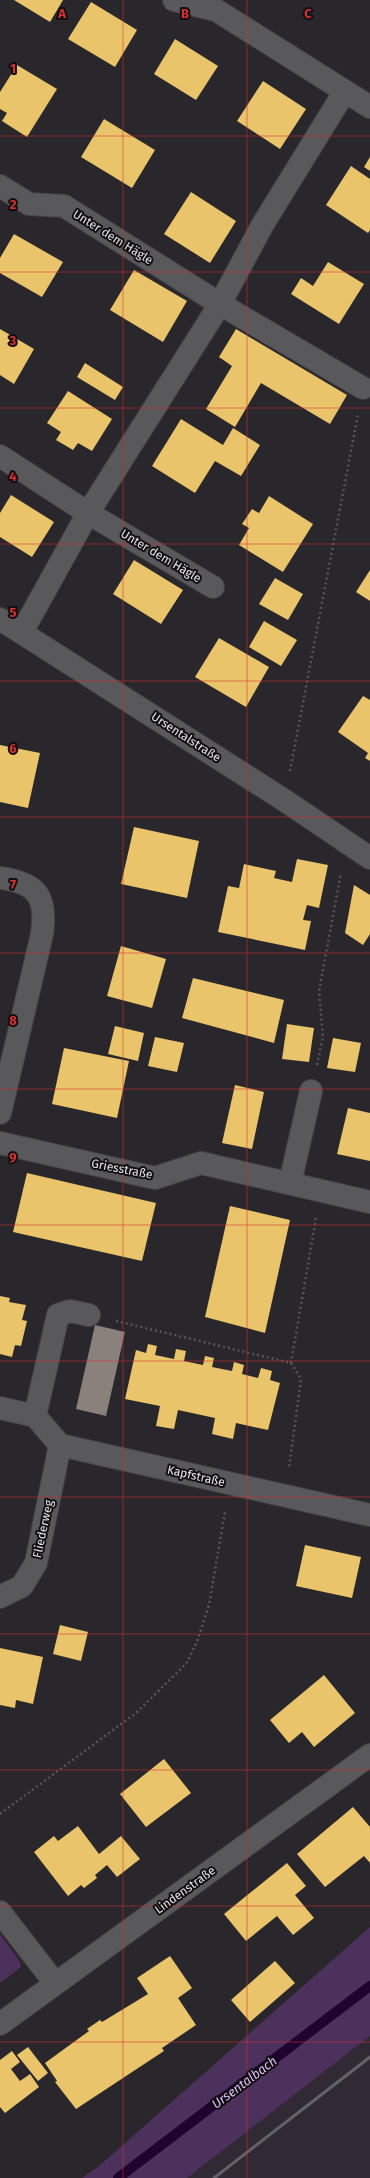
<svg xmlns="http://www.w3.org/2000/svg" width="370" height="2178" font-family="'Fira Sans',sans-serif">
<style>
.built{fill:#312a35}
.green{fill:#4c315d}
.homes{fill:#e9c46a}
.industry{fill:#8a817c}
.lines{fill:none;stroke-linecap:round;stroke-linejoin:round}
.stream{stroke:#200430;stroke-width:10}
.street-casing{stroke:#454347;stroke-width:24}
.path{stroke:#575558;stroke-width:2.5;stroke-dasharray:2 3;stroke-linecap:butt}
.street{stroke:#59585a;stroke-width:22}
.rail{stroke:#646265;stroke-width:3}
.grid{fill:none;stroke:#d73132;stroke-width:1;stroke-opacity:0.55}
.labels{text-anchor:middle;stroke-width:4;stroke-linejoin:round;paint-order:stroke}
.street-label{font-size:12px;fill:#e7e4e9;stroke:#110f12}
.water-label{font-size:13px;font-style:italic;fill:#e1befb;stroke:#110f12}
.grid-label{font-size:13px;text-anchor:middle;font-weight:bold;fill:#d73132;stroke:#110f12;stroke-width:4;stroke-linejoin:round;paint-order:stroke}
</style>
<rect width="100%" height="100%" fill="#29272b"/>
<path class="built" d="M 370,2036 L 370,2178 L 187,2178 Z"/>
<path class="green" d="M 370,1927 L 370,2036 L 187,2178 L 82,2178 L 99,2166 Z
M 0,1934 L 19,1960 L 21,1967 L 0,1983 Z"/>
<path class="homes" d="M 14,0 L 63,0 L 50,22 Z
M 91,2 L 137,30 L 115,67 L 68,39 Z
M 175,39 L 218,66 L 196,100 L 154,74 Z
M 17,65 L 57,89 L 27,137 L 2,121 L 7,113 L 0,109 L 0,92 Z
M 263,81 L 306,109 L 280,149 L 237,121 Z
M 104,119 L 155,150 L 132,188 L 81,157 Z
M 370,157 L 370,171 L 364,167 Z
M 351,166 L 370,179 L 370,230 L 368,233 L 326,205 Z
M 191,192 L 236,221 L 210,263 L 164,234 Z
M 14,234 L 63,262 L 42,297 L 0,273 L 0,258 Z
M 328,262 L 364,284 L 339,324 L 291,294 L 301,278 L 313,286 Z
M 134,270 L 187,301 L 163,342 L 110,310 Z
M 0,329 L 34,349 L 14,384 L 0,375 Z
M 236,329 L 347,395 L 330,424 L 261,383 L 235,427 L 206,409 L 232,366 L 219,357 Z
M 85,363 L 123,387 L 115,400 L 77,377 Z
M 68,391 L 112,419 L 92,451 L 78,443 L 73,450 L 56,440 L 61,432 L 47,423 Z
M 181,419 L 223,445 L 233,428 L 260,445 L 241,476 L 215,461 L 195,493 L 152,466 Z
M 11,495 L 54,522 L 32,557 L 0,537 L 0,513 Z
M 269,496 L 313,524 L 283,572 L 239,545 L 249,528 L 242,524 L 252,509 L 259,513 Z
M 134,560 L 183,590 L 161,624 L 113,594 Z
M 370,570 L 370,601 L 356,592 Z
M 275,578 L 303,594 L 288,620 L 259,604 Z
M 264,621 L 297,640 L 281,666 L 249,647 Z
M 219,638 L 269,667 L 246,707 L 195,677 Z
M 363,696 L 370,700 L 370,761 L 365,758 L 368,753 L 338,732 Z
M 0,745 L 40,753 L 28,808 L 0,802 Z
M 134,827 L 199,841 L 187,898 L 121,884 Z
M 297,859 L 328,865 L 319,908 L 307,905 L 303,920 L 311,921 L 305,950 L 218,932 L 228,886 L 239,888 L 244,864 L 276,871 L 274,878 L 292,882 Z
M 354,885 L 370,895 L 370,934 L 363,945 L 345,933 Z
M 121,946 L 166,959 L 152,1008 L 107,996 Z
M 193,978 L 284,1000 L 274,1043 L 182,1018 Z
M 287,1024 L 314,1028 L 309,1062 L 282,1059 Z
M 115,1026 L 144,1033 L 138,1061 L 108,1054 Z
M 155,1037 L 184,1043 L 177,1072 L 148,1066 Z
M 333,1038 L 361,1043 L 355,1072 L 327,1068 Z
M 64,1048 L 129,1061 L 117,1118 L 52,1104 Z
M 235,1085 L 264,1092 L 252,1149 L 222,1143 Z
M 348,1108 L 370,1113 L 370,1161 L 337,1154 Z
M 27,1173 L 156,1203 L 142,1261 L 13,1232 Z
M 230,1206 L 290,1220 L 265,1333 L 205,1317 Z
M 0,1296 L 10,1298 L 9,1302 L 26,1305 L 22,1320 L 27,1321 L 21,1346 L 15,1345 L 12,1357 L 0,1354 Z
M 148,1344 L 157,1346 L 155,1355 L 174,1359 L 176,1349 L 186,1351 L 184,1361 L 203,1365 L 205,1356 L 214,1358 L 212,1367 L 232,1371 L 234,1362 L 244,1365 L 242,1374 L 258,1378 L 261,1368 L 272,1371 L 270,1380 L 280,1383 L 268,1430 L 236,1423 L 233,1439 L 212,1434 L 215,1418 L 178,1410 L 174,1429 L 156,1426 L 160,1406 L 125,1399 L 136,1350 L 146,1353 Z
M 305,1545 L 361,1557 L 352,1598 L 296,1586 Z
M 60,1625 L 88,1632 L 81,1661 L 53,1654 Z
M 0,1648 L 43,1657 L 33,1704 L 16,1700 L 15,1708 L 0,1705 Z
M 324,1675 L 355,1713 L 314,1747 L 302,1732 L 289,1743 L 270,1720 Z
M 164,1759 L 191,1793 L 146,1827 L 120,1794 Z
M 353,1807 L 370,1827 L 370,1863 L 364,1856 L 325,1887 L 297,1854 Z
M 78,1826 L 99,1854 L 121,1836 L 140,1859 L 117,1877 L 107,1865 L 95,1875 L 97,1878 L 84,1888 L 81,1885 L 68,1896 L 34,1852 L 54,1836 L 58,1841 Z
M 287,1863 L 306,1886 L 295,1895 L 314,1918 L 293,1935 L 277,1916 L 246,1941 L 224,1914 Z
M 170,1956 L 192,1988 L 178,1998 L 196,2025 L 162,2048 L 164,2051 L 76,2109 L 55,2082 L 57,2081 L 45,2063 L 89,2031 L 87,2029 L 100,2020 L 102,2022 L 148,1994 L 137,1978 Z
M 275,1961 L 295,1983 L 250,2022 L 231,2000 Z
M 28,2047 L 48,2073 L 38,2081 L 17,2055 Z
M 12,2051 L 20,2062 L 11,2069 L 20,2081 L 30,2074 L 39,2087 L 5,2113 L 0,2107 L 0,2060 Z"/>
<path class="industry" d="M 95,1325 L 125,1332 L 106,1416 L 76,1409 Z"/>
<g class="lines">
<path class="stream" d="M 118,2178 L 370,1986"/>
<g class="street-casing">
<path id="street" d="M 174,0 L 216,10 L 370,107
M 0,186 L 29,204 L 64,206 L 220,304 L 363,388
M 0,456 L 88,513 L 213,587
M 0,619 L 284,800 L 370,858
M 22,632 L 88,513 L 220,304 L 263,224 L 345,91
M 0,878 C 38,883 47,897 42,934 L 0,1113
M 0,1143 L 155,1178 L 201,1163 L 370,1202
M 290,1183 L 311,1091
M 0,1408 L 35,1416 L 60,1445 L 370,1515
M 35,1416 L 58,1315 L 70,1311 L 89,1315
M 0,1597 L 22,1586 L 36,1563 L 60,1445
M 0,1912 L 55,1983
M 0,2024 L 370,1755"/>
</g>
<path class="path" d="M 290,771 L 358,414
M 317,1065 L 323,1037 L 319,991 L 341,873
M 116,1321 L 291,1363 L 301,1379 L 289,1468
M 291,1363 L 316,1218
M 0,1814 L 136,1713 L 186,1664 L 197,1642 L 209,1605 L 225,1512"/>
<use href="#street" class="street"/>
<path class="rail" d="M 214,2178 L 370,2057"/>
</g>
<path class="grid" d="M 123,0 L 123,2178M 247,0 L 247,2178M 0,136 L 370,136M 0,272 L 370,272M 0,408 L 370,408M 0,544 L 370,544M 0,681 L 370,681M 0,817 L 370,817M 0,953 L 370,953M 0,1089 L 370,1089M 0,1225 L 370,1225M 0,1361 L 370,1361M 0,1497 L 370,1497M 0,1634 L 370,1634M 0,1770 L 370,1770M 0,1906 L 370,1906M 0,2042 L 370,2042"/>
<g class="labels">
<g class="street-label">
<text transform="translate(113 237) rotate(32)" y="4">Unter dem Hägle</text>
<text transform="translate(161 556) rotate(31)" y="4">Unter dem Hägle</text>
<text transform="translate(186 737) rotate(33)" y="4">Ursentalstraße</text>
<text transform="translate(122 1169) rotate(11)" y="4">Griesstraße</text>
<text transform="translate(196 1476) rotate(13)" y="4">Kapfstraße</text>
<text transform="translate(43 1529) rotate(-78)" y="4">Fliederweg</text>
<text transform="translate(185 1890) rotate(-36)" y="4">Lindenstraße</text>
</g>
<g class="water-label">
<text transform="translate(244 2082) rotate(-37)" y="5">Ursentalbach</text>
</g>
</g>
<g class="grid-label">
<text x="62" y="18">A</text>
<text x="185" y="18">B</text>
<text x="308" y="18">C</text>
<text x="13" y="73">1</text>
<text x="13" y="209">2</text>
<text x="13" y="345">3</text>
<text x="13" y="481">4</text>
<text x="13" y="617">5</text>
<text x="13" y="753">6</text>
<text x="13" y="889">7</text>
<text x="13" y="1025">8</text>
<text x="13" y="1162">9</text>
</g>
</svg>
